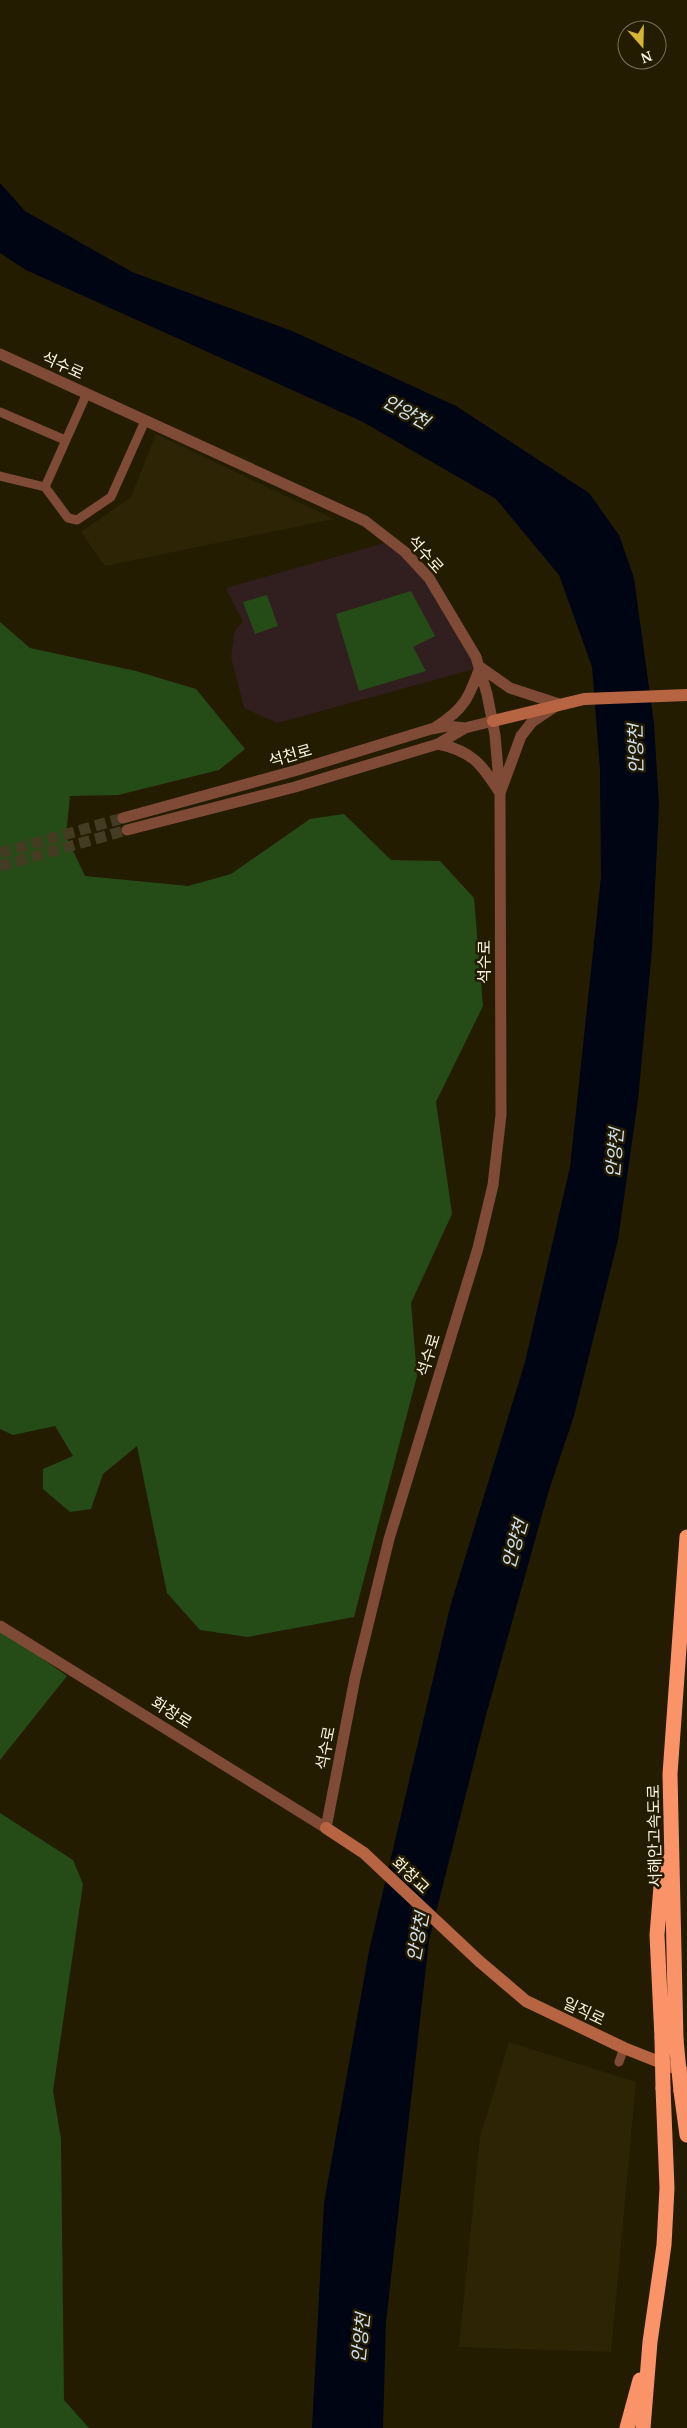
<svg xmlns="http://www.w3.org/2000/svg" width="687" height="2428" font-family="'PT Serif','Noto Sans KR',serif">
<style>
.built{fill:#2c2405}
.education{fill:#311e1e}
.green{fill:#254c17}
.water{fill:#000513}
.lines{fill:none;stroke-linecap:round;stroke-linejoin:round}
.tertiary-tunnel{stroke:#443c22;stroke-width:11;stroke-dasharray:11 5.5;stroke-linecap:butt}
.minor{stroke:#7f4b36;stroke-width:9}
.tertiary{stroke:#7f4b36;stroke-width:11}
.secondary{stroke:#b66442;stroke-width:12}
.motorway{stroke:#fa9368;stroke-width:15}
.motorway-bridge{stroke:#fa9368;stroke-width:15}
.labels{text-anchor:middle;stroke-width:5;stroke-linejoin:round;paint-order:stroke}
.street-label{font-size:16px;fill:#f8f4e2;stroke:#241c00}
.water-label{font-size:18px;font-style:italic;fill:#d1e3f2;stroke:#241c00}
</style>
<rect width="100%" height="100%" fill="#241c00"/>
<path class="built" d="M 156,434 L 334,519 L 105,566 L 81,532 L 131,497 Z
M 509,2042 L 636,2082 L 611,2352 L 459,2347 L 480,2137 Z"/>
<path class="education" d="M 388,542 L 417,569 L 478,668 L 277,723 L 244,708 L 231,657 L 235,630 L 243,622 L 226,588 Z"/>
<path class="green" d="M 411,591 L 435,636 L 413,647 L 426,671 L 359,691 L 336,614 Z
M 267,595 L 278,626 L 255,634 L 243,602 Z
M 0,622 L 30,648 L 136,671 L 196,689 L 245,749 L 219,770 L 118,795 L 70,796 L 66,836 L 85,876 L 188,886 L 231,874 L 310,819 L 344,814 L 391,860 L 440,861 L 474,898 L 483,1006 L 436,1102 L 452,1214 L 411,1303 L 417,1376 L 354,1617 L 248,1637 L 200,1630 L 167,1593 L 137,1446 L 103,1474 L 91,1509 L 70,1512 L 43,1489 L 43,1469 L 73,1456 L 55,1426 L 13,1435 L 0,1429 Z
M 0,1629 L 67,1676 L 0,1760 Z
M 0,1813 L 73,1860 L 83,1884 L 53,2091 L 61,2139 L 64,2400 L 89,2428 L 0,2428 Z"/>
<path class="water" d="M 0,183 L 25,211 L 132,272 L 292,331 L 456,406 L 589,493 L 619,535 L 634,578 L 654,724 L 659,805 L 652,950 L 638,1100 L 618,1240 L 574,1416 L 549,1490 L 486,1715 L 429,1940 L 386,2322 L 383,2428 L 312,2428 L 324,2203 L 369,1951 L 450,1607 L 525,1362 L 570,1167 L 601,877 L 600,770 L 592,667 L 559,575 L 496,499 L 363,422 L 26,270 L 0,253 Z"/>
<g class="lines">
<path class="tertiary-tunnel" d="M 0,853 L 123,818
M 0,866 L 127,830"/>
<path class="minor" d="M 0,412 L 65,440
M 0,476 L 45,487 L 87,393
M 45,487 L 68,518 L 77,520 L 111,497 L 145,421
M 619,2062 L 624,2048"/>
<path class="tertiary" d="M 0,354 L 365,521 L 405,552 L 429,578 L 476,657 L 487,694 L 495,735 L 500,793 L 501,1115 L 493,1185 L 478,1248 L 389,1539 L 355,1678 L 326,1828 L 0,1626
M 436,727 C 464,709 469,698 480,667 L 510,688 L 559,704 L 532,722 L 521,736 L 500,793 C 482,765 473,751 438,744
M 123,818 L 294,771 L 431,729 L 447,726 L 465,728 L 493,721
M 127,830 L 295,787 L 438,744 L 465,728"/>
<path class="secondary" d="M 493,721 L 584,699 L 687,695
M 326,1828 L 364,1853 L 479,1961 L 526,2001 L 624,2048 L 687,2073"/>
<path class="motorway" d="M 662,2038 L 657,1935 L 663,1862
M 676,2040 L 670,1774 L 687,1537
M 681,2091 L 687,2135
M 627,2428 L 640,2380
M 643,2428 L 650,2342 L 664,2245 L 667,2188 L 663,2088"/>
<path class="motorway-bridge" d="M 662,2038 L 663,2088
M 676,2040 L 681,2091"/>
</g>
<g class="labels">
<g class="street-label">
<text transform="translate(63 365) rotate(24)" y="6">석수로</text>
<text transform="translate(426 554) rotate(48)" y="6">석수로</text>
<text transform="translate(290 755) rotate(-16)" y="6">석천로</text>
<text transform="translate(484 962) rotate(-90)" y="6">석수로</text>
<text transform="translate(428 1355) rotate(-73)" y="6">석수로</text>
<text transform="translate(172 1712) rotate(32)" y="6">화창로</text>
<text transform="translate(325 1748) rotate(-79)" y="6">석수로</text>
<text transform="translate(654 1836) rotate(-91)" y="6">서해안고속도로</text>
<text transform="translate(411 1875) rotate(43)" y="6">화창교</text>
<text transform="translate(584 2011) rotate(25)" y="6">일직로</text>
</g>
<g class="water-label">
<text transform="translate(406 412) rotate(29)" y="6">안양천</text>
<text transform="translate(636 749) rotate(-91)" y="6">안양천</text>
<text transform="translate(615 1153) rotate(-85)" y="6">안양천</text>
<text transform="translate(515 1544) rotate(-74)" y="6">안양천</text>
<text transform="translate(418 1937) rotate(-79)" y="6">안양천</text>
<text transform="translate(361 2338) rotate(-84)" y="6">안양천</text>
</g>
</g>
<g transform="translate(642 45) rotate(160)"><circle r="24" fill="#241c00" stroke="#79725a"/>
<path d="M0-4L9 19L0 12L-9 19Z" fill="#d6b534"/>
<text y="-8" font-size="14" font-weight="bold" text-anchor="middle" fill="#f8f4e2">N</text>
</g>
</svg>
